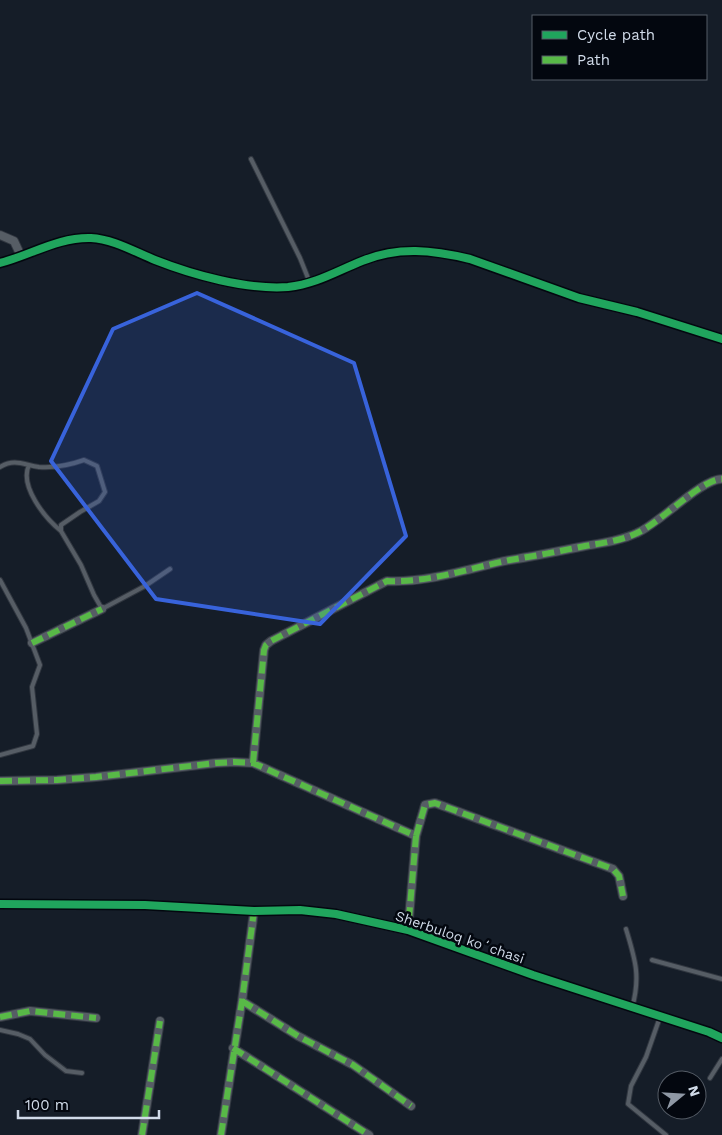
<svg xmlns="http://www.w3.org/2000/svg" width="722" height="1135" font-family="'Work Sans',sans-serif">
<style>
.lines{fill:none;stroke-linecap:round;stroke-linejoin:round}
.service-casing{stroke:#313740;stroke-width:6}
.minor-casing{stroke:#313740;stroke-width:10}
.service{stroke:#565d65;stroke-width:4}
.minor{stroke:#565d65;stroke-width:8}
.quiet{stroke:#58b947;stroke-width:6;stroke-dasharray:12 6;stroke-linecap:butt}
.cycleway-casing{stroke:#03070f;stroke-width:11}
.cycleway{stroke:#20a55d;stroke-width:8}
.marked{fill:#3863db;fill-opacity:0.2;stroke:#3863db;stroke-width:4;stroke-linejoin:round}
.labels{text-anchor:middle;stroke-width:5;stroke-linejoin:round;paint-order:stroke}
.street-label{font-size:14px;fill:#d1dbe9;stroke:#03070f}
</style>
<rect width="100%" height="100%" fill="#151d28"/>
<g class="lines">
<g class="service-casing">
<path id="service" d="M 251,159 L 300,258 L 310,283
M 29,465 C 19,486 45,518 61,531
M 0,467 C 15,458 24,465 39,467 C 54,468 70,465 84,460 L 97,466 L 105,492 L 99,501 L 80,512 L 61,525 L 61,531 L 81,565 L 94,595 L 102,609 L 145,586 L 170,569
M 0,580 L 26,628 L 40,665 L 32,687 L 37,734 L 33,746 L 0,755
M 626,929 C 635,959 641,976 632,1008
M 652,960 L 722,979
M 660,1017 L 646,1057 L 631,1086 L 628,1104 L 666,1135
M 0,1030 L 18,1034 L 30,1039 L 45,1055 L 66,1071 L 82,1073
M 710,1078 L 722,1059"/>
</g>
<g class="minor-casing">
<path id="minor" d="M 0,235 L 14,241 L 21,256
M 0,263 C 31,255 58,237 91,238 C 113,239 135,252 155,260 C 193,275 247,290 288,287 C 316,284 337,271 362,261 C 398,246 433,250 470,259 L 579,298 L 637,312 L 722,339
M 32,643 L 102,609
M 253,763 L 264,650 L 266,645 L 271,641 L 387,581 C 429,583 470,568 510,560 C 535,556 560,551 585,546 C 602,543 620,541 637,533 C 659,524 701,479 722,479
M 0,781 L 57,780 L 96,777 L 216,763 L 234,762 L 253,763 L 416,836 L 408,930
M 416,836 L 425,805 L 435,803 L 613,869 L 619,876 L 623,896
M 0,904 L 145,905 L 254,911 L 300,910 L 336,914 L 408,930 L 533,975 L 709,1032 L 722,1038
M 242,1001 L 298,1036 L 353,1065 L 411,1106
M 0,1017 L 30,1011 L 96,1018
M 233,1048 L 369,1135
M 142,1135 L 160,1021
M 221,1135 L 242,1001 L 254,911"/>
</g>
<use href="#service" class="service"/>
<use href="#minor" class="minor"/>
<path class="quiet" d="M 32,643 L 102,609
M 253,763 L 264,650 L 266,645 L 271,641 L 387,581 C 429,583 470,568 510,560 C 535,556 560,551 585,546 C 602,543 620,541 637,533 C 659,524 701,479 722,479
M 0,781 L 57,780 L 96,777 L 216,763 L 234,762 L 253,763 L 416,836 L 408,930
M 416,836 L 425,805 L 435,803 L 613,869 L 619,876 L 623,896
M 242,1001 L 298,1036 L 353,1065 L 411,1106
M 0,1017 L 30,1011 L 96,1018
M 233,1048 L 369,1135
M 142,1135 L 160,1021
M 221,1135 L 242,1001 L 254,911"/>
<g class="cycleway-casing">
<path id="cycleway" d="M 0,263 C 31,255 58,237 91,238 C 113,239 135,252 155,260 C 193,275 247,290 288,287 C 316,284 337,271 362,261 C 398,246 433,250 470,259 L 579,298 L 637,312 L 722,339
M 0,904 L 145,905 L 254,911 L 300,910 L 336,914 L 408,930 L 533,975 L 709,1032 L 722,1038"/>
</g>
<use href="#cycleway" class="cycleway"/>
</g>
<path class="marked" d="M 197,293 L 354,363 L 406,536 L 320,624 L 156,599 L 51,461 L 113,329 Z"/>
<g class="labels">
<g class="street-label">
<text transform="translate(460 937) rotate(19)" y="5">Sherbuloq koʻchasi</text>
</g>
</g>
<rect x="532" y="15" width="175" height="65" fill="#03070f" stroke="#555c66"/>
<rect x="542" y="31" width="25" height="8" fill="#20a55d" stroke="#555c66"/>
<text x="577" y="40" font-size="15" fill="#d1dbe9">Cycle path</text>
<rect x="542" y="56" width="25" height="8" fill="#58b947" stroke="#555c66"/>
<text x="577" y="65" font-size="15" fill="#d1dbe9">Path</text>
<g transform="translate(682 1095) rotate(72)"><circle r="24" fill="#03070f" stroke="#555c66"/>
<path d="M0-4L9 19L0 12L-9 19Z" fill="#8f98a5"/>
<text y="-8" font-size="14" font-weight="bold" text-anchor="middle" fill="#d1dbe9">N</text>
</g>
<path d="M18 1110v8h141v-8" fill="none" stroke="#d1dbe9" stroke-width="2.5"/>
<text x="25" y="1110" font-size="15" fill="#d1dbe9" stroke="#03070f" stroke-width="4" paint-order="stroke">100 m</text>
</svg>
